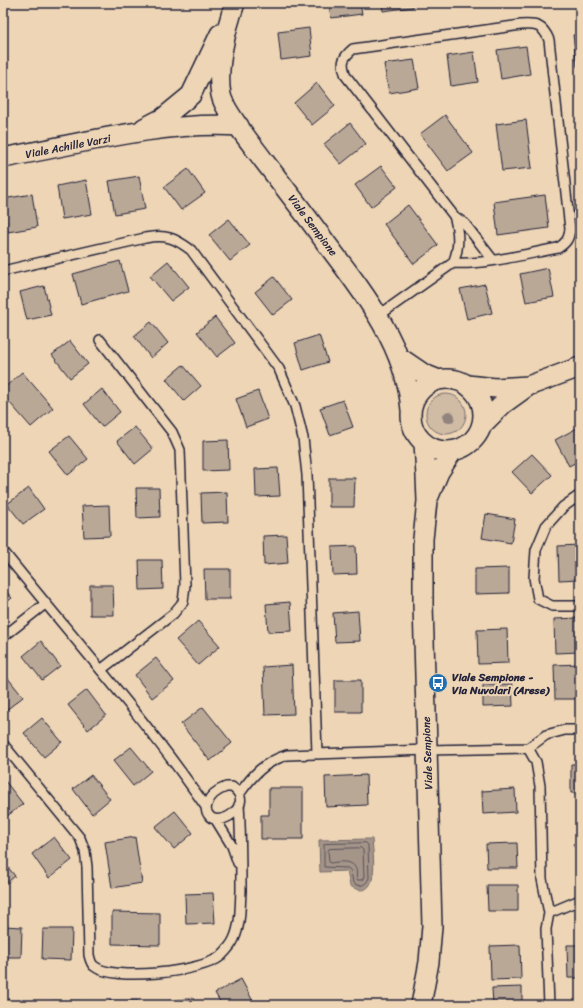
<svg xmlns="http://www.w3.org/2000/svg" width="583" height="1008" font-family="Sriracha,sans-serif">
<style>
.green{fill:#d0bba4;stroke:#796e70}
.water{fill:#a59589;stroke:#71676a}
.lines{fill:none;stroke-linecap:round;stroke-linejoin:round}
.shore{stroke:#56505a;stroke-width:1}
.building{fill:#baa897;stroke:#22223b}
.service-casing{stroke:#22223b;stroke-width:12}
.minor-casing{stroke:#22223b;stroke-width:22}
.service{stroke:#edd5b5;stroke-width:9}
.minor{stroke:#edd5b5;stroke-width:19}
.tree{fill:#91847d}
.labels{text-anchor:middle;stroke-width:4;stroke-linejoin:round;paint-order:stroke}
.street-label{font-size:11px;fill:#22223b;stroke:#edd5b5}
.poi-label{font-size:11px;font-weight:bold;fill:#22223b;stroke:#edd5b5;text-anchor:start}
</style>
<rect width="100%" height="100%" fill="#edd5b5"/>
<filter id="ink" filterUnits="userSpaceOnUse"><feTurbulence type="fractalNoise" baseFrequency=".025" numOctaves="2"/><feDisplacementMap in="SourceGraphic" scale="8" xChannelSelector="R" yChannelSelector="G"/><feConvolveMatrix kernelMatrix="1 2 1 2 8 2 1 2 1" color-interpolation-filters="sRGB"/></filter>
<g filter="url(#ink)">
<path class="green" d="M426 414a20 20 0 1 1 40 0a20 20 0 1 1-40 0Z"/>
<path class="water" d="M 372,839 C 373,854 381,904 350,886 L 347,871 L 320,872 L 319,840 Z"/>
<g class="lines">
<path class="shore" d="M 366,843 L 368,845 L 369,878 C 366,885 360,888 353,883 L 351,871 L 348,868 L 324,867 L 324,844 Z
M 361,848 L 363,850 L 364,877 L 362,880 L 357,880 C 356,876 357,872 356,869 C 352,859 338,862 330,863 L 329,861 L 328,851 L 329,849 Z"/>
</g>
<path class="building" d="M 329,3 L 360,3 L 362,14 L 331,18 Z
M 382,3 L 413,3 L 413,7 L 383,11 Z
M 309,28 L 312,56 L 281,60 L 278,32 Z
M 580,34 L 580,67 L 577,67 L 573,35 Z
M 526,46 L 530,74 L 501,79 L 497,50 Z
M 474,52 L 478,82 L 451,86 L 447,56 Z
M 414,60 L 419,88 L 389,93 L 384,64 Z
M 317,83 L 335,106 L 312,125 L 294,103 Z
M 445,115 L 473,153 L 448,171 L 420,134 Z
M 526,120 L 532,168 L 502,171 L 496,124 Z
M 350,123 L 366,144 L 341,164 L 324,144 Z
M 381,166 L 397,187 L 371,207 L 355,185 Z
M 188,169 L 205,193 L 181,210 L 164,187 Z
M 139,176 L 145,209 L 115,214 L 109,181 Z
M 86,180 L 92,214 L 62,219 L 57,186 Z
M 32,194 L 37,227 L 8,232 L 3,206 L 3,199 Z
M 545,195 L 549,228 L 498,235 L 494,202 Z
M 408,205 L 438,245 L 414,264 L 384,224 Z
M 229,219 L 250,245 L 230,261 L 209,235 Z
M 120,261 L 128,291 L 81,304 L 73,274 Z
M 168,261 L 189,287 L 171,301 L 150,276 Z
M 548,268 L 554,297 L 526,302 L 520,274 Z
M 274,277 L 292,300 L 273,315 L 255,292 Z
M 485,284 L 492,313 L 467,319 L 460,289 Z
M 44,286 L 51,315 L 27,320 L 20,292 Z
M 215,317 L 235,343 L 217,357 L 197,332 Z
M 151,322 L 168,343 L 151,358 L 134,336 Z
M 319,335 L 328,362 L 303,370 L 295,343 Z
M 70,341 L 88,364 L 70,378 L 52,355 Z
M 183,365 L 201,386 L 184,401 L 166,379 Z
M 22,372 L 53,408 L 31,427 L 3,395 L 3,389 Z
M 102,389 L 120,412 L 102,427 L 84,404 Z
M 258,391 L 268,419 L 246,427 L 236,399 Z
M 343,400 L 353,427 L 330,435 L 320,408 Z
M 135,427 L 153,449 L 135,464 L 117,441 Z
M 579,427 L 580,460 L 569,466 L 555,440 Z
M 69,436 L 88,459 L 68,475 L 49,451 Z
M 228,440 L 229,470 L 203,471 L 203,441 Z
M 532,454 L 552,475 L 532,493 L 512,472 Z
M 278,468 L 280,496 L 256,497 L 255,469 Z
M 329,478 L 355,478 L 354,507 L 329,507 Z
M 29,488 L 44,509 L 23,524 L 7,504 Z
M 136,488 L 159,488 L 160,517 L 137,518 Z
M 227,492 L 228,522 L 202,523 L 201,493 Z
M 109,505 L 110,536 L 84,537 L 82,506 Z
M 486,514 L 515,519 L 511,543 L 482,538 Z
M 286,535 L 288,563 L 264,565 L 263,536 Z
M 580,545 L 580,579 L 559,580 L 558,546 Z
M 356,546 L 357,574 L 333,575 L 332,547 Z
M 139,560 L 162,560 L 163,589 L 140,590 Z
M 509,568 L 509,593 L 475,594 L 475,569 Z
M 204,569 L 230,569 L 230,599 L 205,599 Z
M 90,585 L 113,585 L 114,615 L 90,615 Z
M 3,588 L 12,598 L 3,605 Z
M 290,602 L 292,631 L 268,632 L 266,604 Z
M 358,611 L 360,641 L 335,642 L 333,613 Z
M 580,618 L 580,652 L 555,653 L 554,619 Z
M 198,621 L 220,646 L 198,665 L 176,640 Z
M 507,629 L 508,663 L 478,664 L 477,630 Z
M 41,641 L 60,666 L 42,680 L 23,656 Z
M 156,658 L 174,681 L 152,698 L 135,675 Z
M 580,664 L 580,699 L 555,699 L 554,665 Z
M 292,665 L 294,714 L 265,715 L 263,667 Z
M 3,672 L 23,697 L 5,711 L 3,709 Z
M 335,680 L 361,680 L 361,712 L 335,712 Z
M 512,684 L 513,706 L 483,707 L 483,685 Z
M 87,690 L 106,715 L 88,730 L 68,705 Z
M 203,707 L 232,743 L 210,761 L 181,724 Z
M 42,718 L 62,742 L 44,757 L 24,733 Z
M 131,747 L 151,771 L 133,786 L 113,761 Z
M 571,764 L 580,764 L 580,793 L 571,793 Z
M 91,775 L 110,799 L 92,814 L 73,789 Z
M 366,775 L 367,805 L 326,807 L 325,777 Z
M 5,781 L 23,804 L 3,819 L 3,782 Z
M 269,788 L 303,788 L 303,839 L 261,839 L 261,815 L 269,815 Z
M 515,789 L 516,812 L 483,814 L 482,791 Z
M 175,811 L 193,833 L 174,849 L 155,827 Z
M 54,837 L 72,860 L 49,878 L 32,854 Z
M 135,837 L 142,883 L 112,888 L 105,842 Z
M 580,840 L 580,857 L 573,844 Z
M 517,843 L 518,868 L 487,868 L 486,844 Z
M 3,861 L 15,876 L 3,886 Z
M 487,885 L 518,885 L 518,911 L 488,911 Z
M 213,893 L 215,923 L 186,924 L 185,894 Z
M 112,912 L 160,913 L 160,945 L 112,944 Z
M 3,926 L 22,927 L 21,957 L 3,957 Z
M 43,929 L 72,929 L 71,960 L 42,959 Z
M 520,945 L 521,979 L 491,980 L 490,946 Z
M 567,945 L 580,945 L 580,978 L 568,978 Z
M 241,979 L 255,1005 L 222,1005 L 215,993 Z
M 522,987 L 522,1005 L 493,1005 L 492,988 Z
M 193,998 L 194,1005 L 162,1005 L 162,1002 Z
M 3,1000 L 24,1001 L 24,1005 L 3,1005 Z
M 52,1001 L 81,1001 L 81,1005 L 52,1005 Z
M 109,1001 L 138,1001 L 138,1005 L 109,1005 Z"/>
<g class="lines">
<g class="service-casing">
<path id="service" d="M 454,216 C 459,232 460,247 453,263 C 485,265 526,254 558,248 C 566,243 569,239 570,229 L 549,40 C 543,25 536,24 521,25 L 353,49 C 342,58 341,63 346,76 L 454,216 L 465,224 L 493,260
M 3,271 L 145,238 C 166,234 175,238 191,250 L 279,369 L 295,406 L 303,438 L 307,475 L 317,753
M 378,316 L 453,263
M 100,340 L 172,432 L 180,450 L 185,585 L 183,602 L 173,614 L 102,669
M 580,495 L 563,507 L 546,526 L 536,550 L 534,578 L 538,599 L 552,606 L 580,606
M 3,551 C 71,636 144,717 206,807
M 3,637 L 45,604
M 3,744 L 80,838 L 85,851 L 87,867 L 89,955 C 90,959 91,964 94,966 C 113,982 202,972 221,956 C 225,952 232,944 234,939 C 241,924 240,906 241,891 C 241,862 241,834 239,805
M 528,748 L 536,762 L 540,786 L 542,879 L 549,913 L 546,929 L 549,1005
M 226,787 L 232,787 C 258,804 217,831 208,814 C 205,810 206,806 208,802 C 211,794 218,790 226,787 Z
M 240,793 C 253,775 264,762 287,755 L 427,750 L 528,748 L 546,735 L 565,730 L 580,730
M 216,820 L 232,846 L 238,863
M 549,913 L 580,900"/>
</g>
<g class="minor-casing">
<path id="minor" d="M 235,3 C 226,29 216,68 221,95 C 224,111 254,147 264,161 C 285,188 306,215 326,243 C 364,293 406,346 411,410
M 144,128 L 163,118 L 191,95 L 220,34
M 3,158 C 79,144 162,121 239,126
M 399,357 L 424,374 L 439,380
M411 415a36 36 0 1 1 72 0a36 36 0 1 1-72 0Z
M 467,385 L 496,388 L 528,386 L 580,367
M 483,424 L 503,404 L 528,386
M 429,496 L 439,472 L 452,452
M 421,1005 L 429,962 L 432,926 L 423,604 L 423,539 L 427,501 L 426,476 L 424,443"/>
</g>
<use href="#service" class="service"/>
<use href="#minor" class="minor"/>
</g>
<circle class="tree" cx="449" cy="417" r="6"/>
</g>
<defs>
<g id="bus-disc" transform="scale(1)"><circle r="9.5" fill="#1f6fb2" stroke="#edd5b5"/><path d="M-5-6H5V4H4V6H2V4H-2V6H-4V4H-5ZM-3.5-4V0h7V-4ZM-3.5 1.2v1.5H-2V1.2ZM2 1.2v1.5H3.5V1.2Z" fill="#fff"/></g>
</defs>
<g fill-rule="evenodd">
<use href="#bus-disc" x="438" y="683"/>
</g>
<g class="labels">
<g class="street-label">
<text transform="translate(68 146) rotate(-11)" y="4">Viale Achille Varzi</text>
<text transform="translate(313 225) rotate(53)" y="4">Viale Sempione</text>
<text transform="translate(427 753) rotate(-92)" y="4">Viale Sempione</text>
</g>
<g class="poi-label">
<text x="452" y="681">Viale Sempione -<tspan x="452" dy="13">Via Nuvolari (Arese)</tspan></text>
</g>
</g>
<rect width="583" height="1008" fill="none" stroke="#edd5b5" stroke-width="16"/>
<rect x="8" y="8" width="567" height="992" fill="none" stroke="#22223b" stroke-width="1.5" filter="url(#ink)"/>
</svg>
